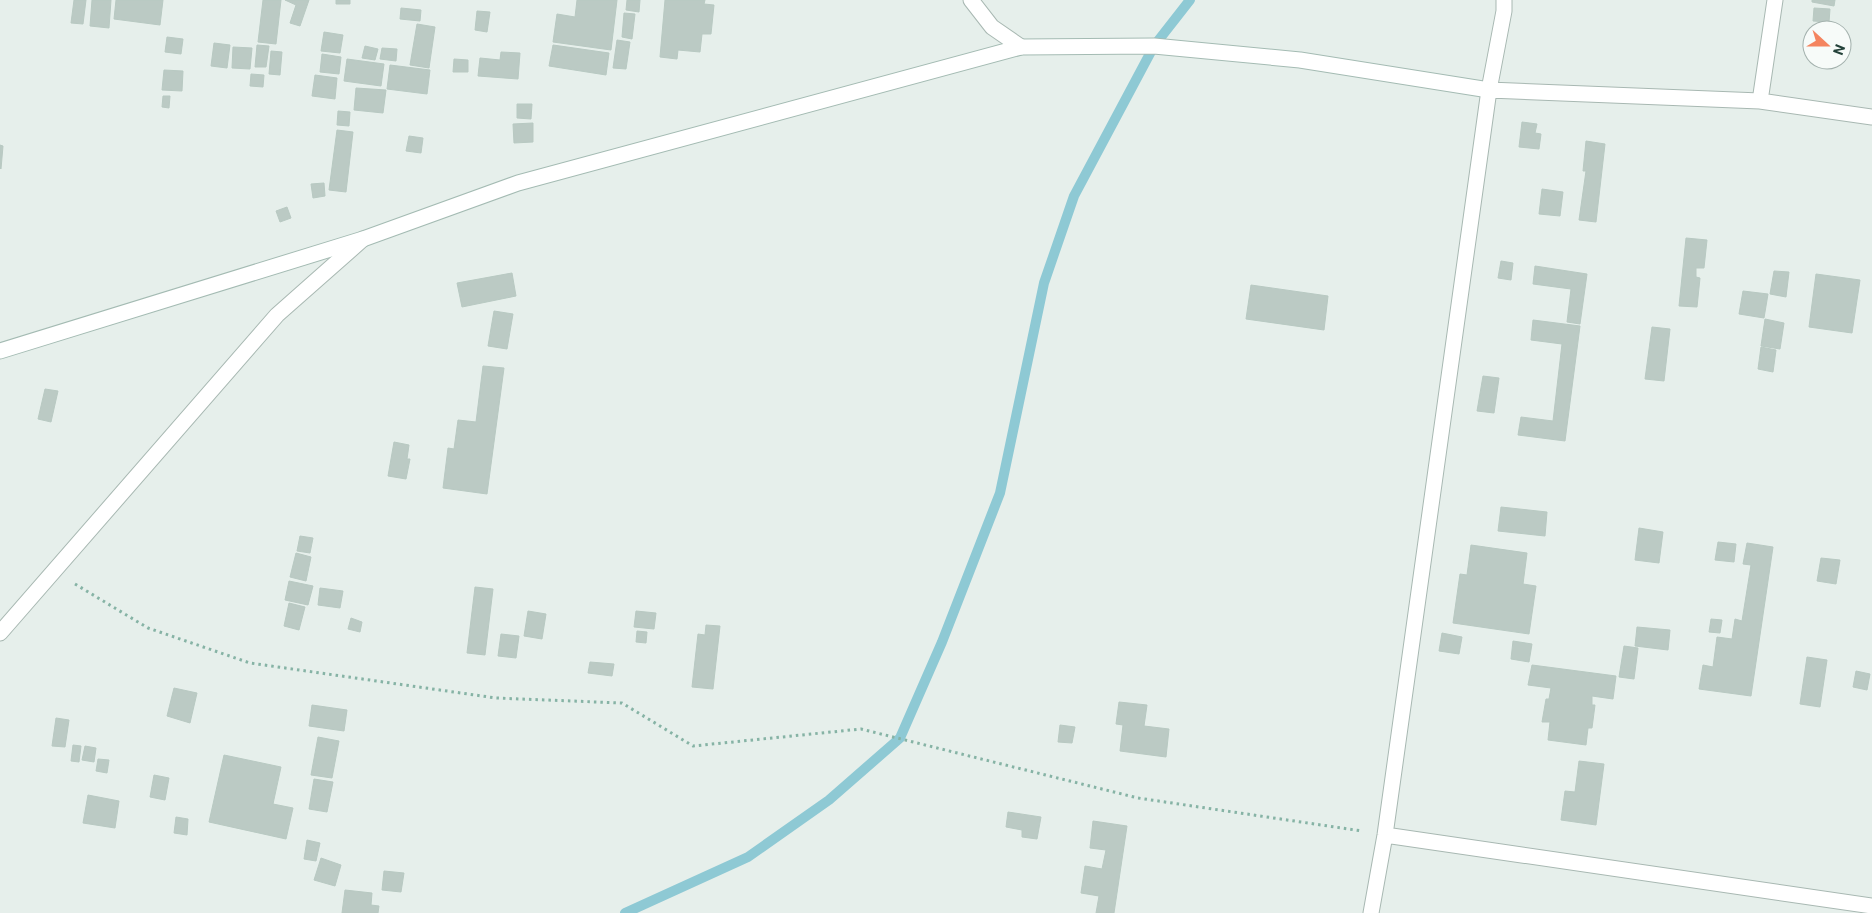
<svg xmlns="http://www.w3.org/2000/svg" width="1872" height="913" font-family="Roboto,sans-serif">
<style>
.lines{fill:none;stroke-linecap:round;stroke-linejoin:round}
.stream{stroke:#8ec9d4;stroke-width:10}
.building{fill:#bbcac4;stroke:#b8c9c2}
.street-casing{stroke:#a8b8b2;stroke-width:17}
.secondary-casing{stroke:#a4bbb3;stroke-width:17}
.path{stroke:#86b3a5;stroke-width:3;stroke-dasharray:2.5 4;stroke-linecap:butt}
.street{stroke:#fff;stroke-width:15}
.secondary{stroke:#fff;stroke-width:15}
</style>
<rect width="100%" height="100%" fill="#e6efeb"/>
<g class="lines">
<path class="stream" d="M 625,913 L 748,857 L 829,800 L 900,738 L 942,642 L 1000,493 L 1044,283 L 1074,196 L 1154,46 L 1190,0"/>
</g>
<path class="building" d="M 74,0 L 86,0 L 83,24 L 71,23 Z
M 92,0 L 111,0 L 109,28 L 90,26 Z
M 116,0 L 163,0 L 160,25 L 114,19 Z
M 263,0 L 281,0 L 276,44 L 258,42 Z
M 285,0 L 309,0 L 300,26 L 290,23 L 296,5 Z
M 336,0 L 350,0 L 350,4 L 336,4 Z
M 577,0 L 617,0 L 611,50 L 553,42 L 557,14 L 575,17 Z
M 627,0 L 640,0 L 639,12 L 626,10 Z
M 665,0 L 705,0 L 704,4 L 714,5 L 711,34 L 702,34 L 700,52 L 678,50 L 677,59 L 660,57 Z
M 1812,0 L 1835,0 L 1834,6 L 1812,2 Z
M 401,8 L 421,10 L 420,21 L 400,19 Z
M 1814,8 L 1830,9 L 1829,22 L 1813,21 Z
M 477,11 L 490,12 L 487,32 L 475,30 Z
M 624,13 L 635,14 L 632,39 L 622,37 Z
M 417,24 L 435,27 L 429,68 L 410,65 Z
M 324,32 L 343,35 L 340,53 L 321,51 Z
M 167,37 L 183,39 L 181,54 L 165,52 Z
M 617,40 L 630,42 L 626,69 L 613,68 Z
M 214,43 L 230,45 L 227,68 L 211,66 Z
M 257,45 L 269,46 L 266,67 L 255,67 Z
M 553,45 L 609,53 L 606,75 L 549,66 Z
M 365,46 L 378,49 L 375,60 L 362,58 Z
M 233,47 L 252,48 L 250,69 L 232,68 Z
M 382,48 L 397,49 L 396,61 L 380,59 Z
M 271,51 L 282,52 L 280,75 L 269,74 Z
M 501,52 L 520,53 L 518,79 L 478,76 L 480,58 L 500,60 Z
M 322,54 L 341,57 L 339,74 L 320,72 Z
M 347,59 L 384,64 L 381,86 L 344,81 Z
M 454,59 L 468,60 L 468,72 L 453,72 Z
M 390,65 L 430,70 L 427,94 L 387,89 Z
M 164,70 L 183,71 L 182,91 L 162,90 Z
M 251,74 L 264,75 L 263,87 L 250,86 Z
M 315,75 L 337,78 L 335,99 L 312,96 Z
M 356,88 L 386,90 L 383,113 L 354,110 Z
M 163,96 L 170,96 L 169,108 L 162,107 Z
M 517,104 L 532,104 L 531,119 L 517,118 Z
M 338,111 L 350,112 L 349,126 L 337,125 Z
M 1522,122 L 1537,124 L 1535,133 L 1541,134 L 1539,149 L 1519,147 Z
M 533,123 L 533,142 L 514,143 L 513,124 Z
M 337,130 L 353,132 L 346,192 L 329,190 Z
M 409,136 L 423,138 L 421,153 L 406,151 Z
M 1586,141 L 1605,144 L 1596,222 L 1579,220 L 1586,171 L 1583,171 Z
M 0,145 L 3,146 L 1,169 L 0,168 Z
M 324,183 L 325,196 L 313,198 L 311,184 Z
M 1542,189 L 1563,192 L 1560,216 L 1539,214 Z
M 287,207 L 291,218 L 280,222 L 276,211 Z
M 1686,238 L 1707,240 L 1704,268 L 1696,268 L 1696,277 L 1700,278 L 1697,307 L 1679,306 Z
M 1501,261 L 1513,263 L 1511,280 L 1498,278 Z
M 1535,266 L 1587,274 L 1580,324 L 1567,322 L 1571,289 L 1533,284 Z
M 1774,271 L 1789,272 L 1786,297 L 1770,294 Z
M 512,273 L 516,296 L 462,307 L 457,283 Z
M 1816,274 L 1860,280 L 1852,333 L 1809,327 Z
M 1251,285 L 1328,296 L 1324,330 L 1246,319 Z
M 1743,291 L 1768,294 L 1764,318 L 1739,314 Z
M 494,311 L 513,314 L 507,349 L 488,346 Z
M 1765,319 L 1784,323 L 1780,349 L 1761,346 Z
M 1533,320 L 1580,326 L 1565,441 L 1518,435 L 1521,417 L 1553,421 L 1562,344 L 1531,340 Z
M 1652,327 L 1670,329 L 1664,381 L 1645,379 Z
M 1761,347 L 1776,350 L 1773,372 L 1758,369 Z
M 483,366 L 504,368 L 487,494 L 443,488 L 448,448 L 454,449 L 458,420 L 476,422 Z
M 1483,376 L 1499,378 L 1494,413 L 1477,411 Z
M 45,389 L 58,391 L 51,422 L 38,419 Z
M 394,442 L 409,445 L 407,459 L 410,459 L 406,479 L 388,476 Z
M 1501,507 L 1547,512 L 1545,536 L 1498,531 Z
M 1639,528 L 1663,532 L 1659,563 L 1635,560 Z
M 300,536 L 313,538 L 310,553 L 297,551 Z
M 1718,542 L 1736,544 L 1734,562 L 1715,560 Z
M 1747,543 L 1773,547 L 1751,696 L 1699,689 L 1703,665 L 1713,667 L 1717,637 L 1732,639 L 1735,619 L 1742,621 L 1751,565 L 1743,564 Z
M 1471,545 L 1527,553 L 1523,584 L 1536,586 L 1529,634 L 1453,623 L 1460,574 L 1467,575 Z
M 296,553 L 311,557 L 306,581 L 290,577 Z
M 1821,558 L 1840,560 L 1836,584 L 1817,581 Z
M 289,581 L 313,586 L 308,605 L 285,600 Z
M 475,587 L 493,589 L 485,655 L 467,653 Z
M 320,588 L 343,591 L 340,608 L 318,605 Z
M 289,603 L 305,607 L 299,630 L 284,626 Z
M 528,611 L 546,614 L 542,639 L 524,636 Z
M 636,611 L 656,613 L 654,629 L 634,627 Z
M 351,618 L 362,622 L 360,632 L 348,629 Z
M 1711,619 L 1722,620 L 1720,633 L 1709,632 Z
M 706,625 L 720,626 L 713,689 L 692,687 L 698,634 L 705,635 Z
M 1637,627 L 1670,630 L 1668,650 L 1635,646 Z
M 637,631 L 647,632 L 646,643 L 636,642 Z
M 1442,633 L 1462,637 L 1459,654 L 1439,651 Z
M 501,634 L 519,636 L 516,658 L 498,656 Z
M 1513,641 L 1532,644 L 1529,662 L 1511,659 Z
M 1624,646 L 1638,648 L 1634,679 L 1619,677 Z
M 1807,657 L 1827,660 L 1820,707 L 1800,704 Z
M 590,662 L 614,664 L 612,676 L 588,673 Z
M 1532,665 L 1616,676 L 1613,699 L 1592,696 L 1592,705 L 1595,705 L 1592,728 L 1588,728 L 1586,745 L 1548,740 L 1550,722 L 1542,722 L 1546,699 L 1549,699 L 1551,688 L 1528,685 Z
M 1856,671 L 1870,674 L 1867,690 L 1853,687 Z
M 174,688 L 197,693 L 190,723 L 167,716 Z
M 1119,702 L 1147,705 L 1144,726 L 1169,729 L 1166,757 L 1120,751 L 1123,725 L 1116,724 Z
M 312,705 L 347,710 L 344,731 L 309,726 Z
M 56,718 L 69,720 L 65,747 L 52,746 Z
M 1060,725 L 1075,727 L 1072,743 L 1058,742 Z
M 318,737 L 339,741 L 332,778 L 311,775 Z
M 73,745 L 81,746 L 79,762 L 71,761 Z
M 85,746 L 96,748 L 94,762 L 82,760 Z
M 224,755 L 281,767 L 273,804 L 293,808 L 286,839 L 209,822 Z
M 98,759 L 109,760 L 107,773 L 96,771 Z
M 1579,761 L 1604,764 L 1596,825 L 1561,820 L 1565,791 L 1575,792 Z
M 154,775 L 169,778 L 165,800 L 150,797 Z
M 314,779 L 333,782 L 327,812 L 309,809 Z
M 88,795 L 119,801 L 115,828 L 83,823 Z
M 1008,812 L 1041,817 L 1037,839 L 1022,837 L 1022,830 L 1006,827 Z
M 176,817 L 188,819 L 187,835 L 174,833 Z
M 1093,821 L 1127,826 L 1114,913 L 1096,913 L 1099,896 L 1081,893 L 1085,866 L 1102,869 L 1106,850 L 1090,848 Z
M 307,840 L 320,843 L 316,861 L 304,859 Z
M 321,858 L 341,865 L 335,886 L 314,880 Z
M 384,871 L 404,873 L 401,892 L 382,890 Z
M 345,890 L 372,893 L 371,905 L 379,906 L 378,913 L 342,913 Z"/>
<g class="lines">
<g class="street-casing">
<path id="street" d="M 971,0 L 992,27 L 1021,47
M 1489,90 L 1760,101 L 1872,117
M 1760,101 L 1775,0
M 0,633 L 277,315 L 363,239
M 1385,835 L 1872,906
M 1371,913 L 1385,835 L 1489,90 L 1504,11 L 1504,0"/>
</g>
<g class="secondary-casing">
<path id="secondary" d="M 0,351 L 363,239 L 518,183 L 1021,47 L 1154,46 L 1300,60 L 1489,90"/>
</g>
<path class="path" d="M 75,584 L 148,628 L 250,663 L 496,698 L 622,703 L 693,746 L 861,729 L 1138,798 L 1362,831"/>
<use href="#street" class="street"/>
<use href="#secondary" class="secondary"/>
</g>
<g transform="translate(1827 45) rotate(111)"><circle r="24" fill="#f7fbf9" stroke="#a3b1ad"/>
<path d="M0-4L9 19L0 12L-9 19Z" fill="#f4845f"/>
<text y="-8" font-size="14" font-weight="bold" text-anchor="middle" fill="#24423a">N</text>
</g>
</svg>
